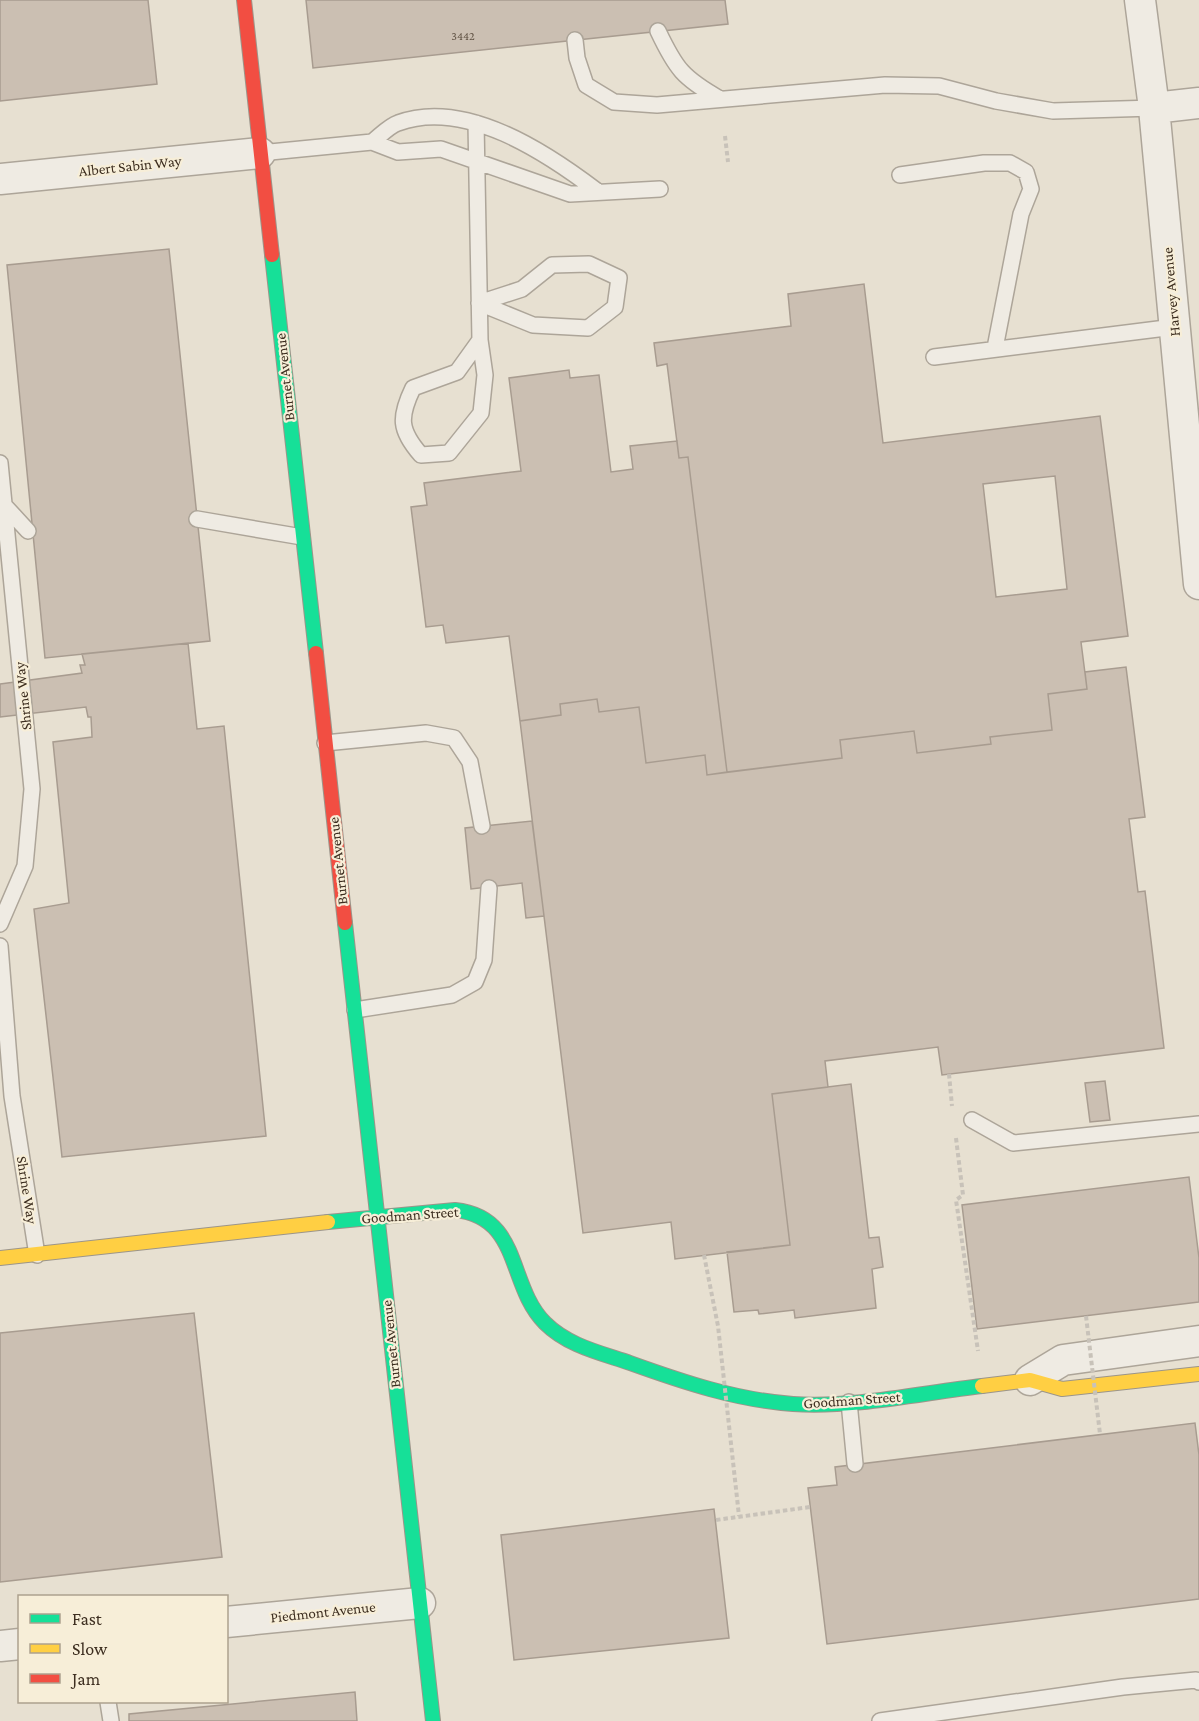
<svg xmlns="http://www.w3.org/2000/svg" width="1199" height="1721" font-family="'Crimson Pro',serif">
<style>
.building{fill:#cbbfb2;stroke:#a89c90;stroke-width:1.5;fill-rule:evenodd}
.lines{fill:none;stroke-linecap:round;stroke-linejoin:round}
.lane-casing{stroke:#ada599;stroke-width:18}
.street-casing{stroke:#ada599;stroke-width:33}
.fast-casing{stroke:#9c958a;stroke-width:16}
.slow-casing{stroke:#9c958a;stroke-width:16}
.jam-casing{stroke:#9c958a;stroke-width:16}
.path{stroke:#c8c2b9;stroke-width:4;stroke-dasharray:4.5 3;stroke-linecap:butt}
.lane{stroke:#efebe3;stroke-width:15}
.street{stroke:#efebe3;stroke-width:30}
.fast{stroke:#16e098;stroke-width:14}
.slow{stroke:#ffcf43;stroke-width:14}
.jam{stroke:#f24e42;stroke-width:14}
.path-bridge{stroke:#c8c2b9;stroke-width:4;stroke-dasharray:4.5 3;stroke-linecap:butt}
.labels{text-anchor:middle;stroke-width:4.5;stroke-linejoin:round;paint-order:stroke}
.number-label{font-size:12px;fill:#605244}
.street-label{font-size:15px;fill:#3d2e20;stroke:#f7eed8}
</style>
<rect width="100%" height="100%" fill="#e7e0d1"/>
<path class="building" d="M 0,0 L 148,0 L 157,84 L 0,101 Z
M 306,0 L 725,0 L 728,24 L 313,68 Z
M 169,249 L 210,641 L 45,658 L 7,265 Z
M 864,284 L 883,443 L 1100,416 L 1128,636 L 1081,642 L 1087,689 L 1048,694 L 1052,730 L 990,737 L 991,744 L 917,753 L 914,731 L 840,740 L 842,758 L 727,772 L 688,457 L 679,458 L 667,364 L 657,366 L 654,343 L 791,326 L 788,294 ZM 1055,476 L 1067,589 L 996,597 L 983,484 Z
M 569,370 L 570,378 L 599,375 L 611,472 L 633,469 L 630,446 L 677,441 L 679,458 L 688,457 L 727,772 L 707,775 L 705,755 L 646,763 L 639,707 L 599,712 L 597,699 L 560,704 L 561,715 L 520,721 L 509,636 L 446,643 L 443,625 L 426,627 L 411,507 L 427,505 L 424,483 L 521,471 L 509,378 Z
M 188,643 L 197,729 L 224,726 L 266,1136 L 62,1157 L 34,909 L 69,903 L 53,742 L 92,737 L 91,717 L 88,717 L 86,707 L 0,717 L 0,684 L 82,673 L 80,665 L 85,665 L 82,654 Z
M 1126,667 L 1145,817 L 1129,819 L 1138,892 L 1145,891 L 1164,1048 L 942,1075 L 938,1047 L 825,1061 L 828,1087 L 772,1094 L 790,1245 L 675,1259 L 671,1222 L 583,1233 L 520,721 L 561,715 L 560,704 L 597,699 L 599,712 L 639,707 L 646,763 L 705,755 L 707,775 L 842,758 L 840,740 L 914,731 L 917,753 L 991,744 L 990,737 L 1052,730 L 1048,694 L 1087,689 L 1085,672 Z
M 532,821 L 544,916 L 526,918 L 522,883 L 471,889 L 465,828 Z
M 1105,1081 L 1110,1120 L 1090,1122 L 1085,1083 Z
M 851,1084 L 869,1238 L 879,1237 L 883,1267 L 872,1269 L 876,1308 L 795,1318 L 794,1310 L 759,1314 L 758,1310 L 734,1312 L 727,1252 L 790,1245 L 772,1094 Z
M 1189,1177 L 1199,1258 L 1199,1302 L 977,1329 L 962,1205 Z
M 194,1313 L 222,1557 L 0,1582 L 0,1333 Z
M 1195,1423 L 1199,1455 L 1199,1599 L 827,1644 L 808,1488 L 837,1485 L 835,1467 Z
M 714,1509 L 729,1638 L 514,1660 L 501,1535 Z
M 355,1692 L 357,1721 L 129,1721 L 129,1714 Z"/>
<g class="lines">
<g class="lane-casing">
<path id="lane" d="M 658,31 C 676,69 683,78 720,99
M 575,40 L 577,58 L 586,85 L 614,102 L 657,105 L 885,85 L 939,86 L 996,101 L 1053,111 L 1154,108
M 476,123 L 480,340 L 457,372 L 413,388 C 399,417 399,430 421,455 L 449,453 L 481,413 L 485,375 L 480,340
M 372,142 C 380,136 389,126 398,123 C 465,98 547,153 597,191
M 260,153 L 372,142 L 398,152 L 441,149 L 570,194 L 660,189
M 900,175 L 984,163 L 1010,163 L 1026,172 L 1031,189 L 1021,214 L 995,348
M 589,264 L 619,278 L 615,307 L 588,328 L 533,325 L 479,303 L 522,289 L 552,265 Z
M 934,357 L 1174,327
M 0,463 L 32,789 L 25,866 L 0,924
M 4,505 L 28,531
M 197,519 L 302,537
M 325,743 L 426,733 L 454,738 L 470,762 L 482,826
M 0,946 L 12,1096 L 37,1255
M 355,1010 L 452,995 L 475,982 L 484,960 L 489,888
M 972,1120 L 1013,1143 L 1199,1124
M 849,1402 L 855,1464
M 108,1702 L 111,1721
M 880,1721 L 1123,1687 L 1196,1680 L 1199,1682"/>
</g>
<g class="street-casing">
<path id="street" d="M 1140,0 L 1154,108 L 1199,584
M 1154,108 L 1199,103
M 0,179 L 260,153
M 1030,1380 L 1063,1360 L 1199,1341
M 226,1622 L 420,1603
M 0,1646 L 20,1644"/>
</g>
<g class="fast-casing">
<path id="fast" d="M 272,255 L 316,653
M 345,923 L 433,1721
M 328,1222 L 455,1210 C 522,1217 507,1285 545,1323 C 568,1346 601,1353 630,1363 C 683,1382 736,1400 793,1404 C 855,1408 921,1393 982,1386"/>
</g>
<g class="slow-casing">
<path id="slow" d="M 0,1258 L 328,1222
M 982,1386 L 1030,1380 L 1062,1389 L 1199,1374"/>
</g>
<g class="jam-casing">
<path id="jam" d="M 244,0 L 272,255
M 316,653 L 345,923"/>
</g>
<path class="path" d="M 725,136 L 728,162
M 949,1074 L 952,1106
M 956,1138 L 963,1195 L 956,1200 L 978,1351
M 716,1520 L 810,1507"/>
<use href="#lane" class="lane"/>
<use href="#street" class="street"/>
<use href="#fast" class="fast"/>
<use href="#slow" class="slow"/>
<use href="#jam" class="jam"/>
<path class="path-bridge" d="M 704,1255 L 718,1326 L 739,1516
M 1086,1316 L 1100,1434"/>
</g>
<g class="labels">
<g class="number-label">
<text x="463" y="40">3442</text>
</g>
<g class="street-label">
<text transform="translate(130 166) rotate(-6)" y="5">Albert Sabin Way</text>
<text transform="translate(1171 292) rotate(-95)" y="5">Harvey Avenue</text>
<text transform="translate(285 377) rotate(-96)" y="5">Burnet Avenue</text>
<text transform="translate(23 696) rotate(-96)" y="5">Shrine Way</text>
<text transform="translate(338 861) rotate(-96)" y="5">Burnet Avenue</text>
<text transform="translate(27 1190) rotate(81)" y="5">Shrine Way</text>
<text transform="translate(410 1215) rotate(-4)" y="5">Goodman Street</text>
<text transform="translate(391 1344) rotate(-96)" y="5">Burnet Avenue</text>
<text transform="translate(852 1400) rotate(-4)" y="5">Goodman Street</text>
<text transform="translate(323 1612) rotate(-6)" y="5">Piedmont Avenue</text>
</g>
</g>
<rect x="18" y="1595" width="210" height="108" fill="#f7eed8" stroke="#ada18e" stroke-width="1.5"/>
<rect x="30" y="1614" width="30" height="9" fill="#16e098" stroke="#ada18e" stroke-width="1.5"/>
<text x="72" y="1625" font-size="18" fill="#3d2e20">Fast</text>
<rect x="30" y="1644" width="30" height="9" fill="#ffcf43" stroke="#ada18e" stroke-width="1.5"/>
<text x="72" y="1655" font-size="18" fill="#3d2e20">Slow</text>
<rect x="30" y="1674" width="30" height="9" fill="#f24e42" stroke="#ada18e" stroke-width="1.5"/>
<text x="72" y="1685" font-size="18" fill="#3d2e20">Jam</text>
</svg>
